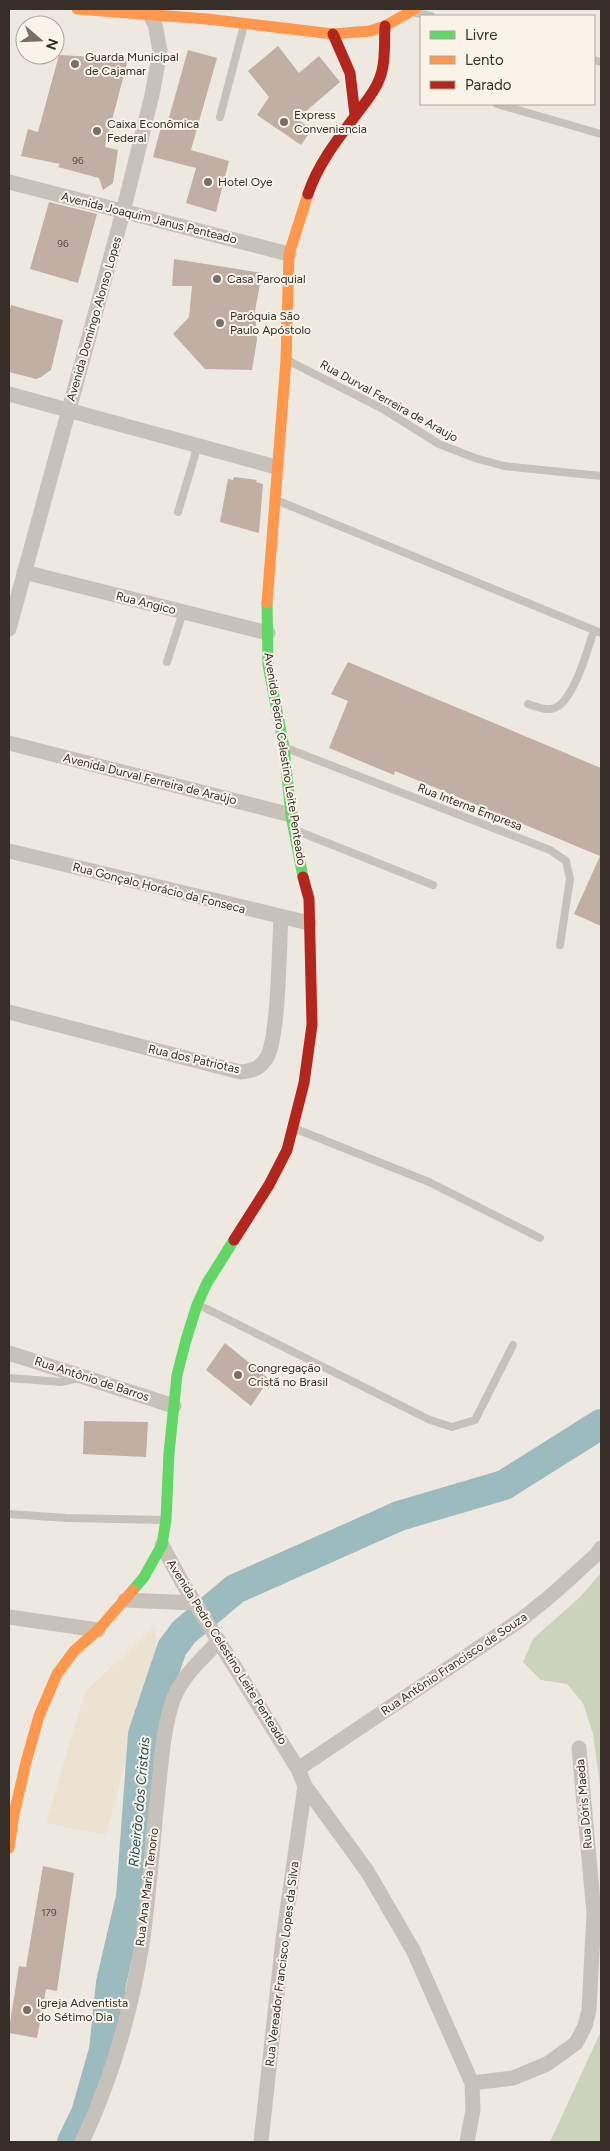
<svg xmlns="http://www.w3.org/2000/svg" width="610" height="2151" font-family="Figtree,sans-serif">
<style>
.green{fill:#cbd3ba}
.plaza{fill:#ebe2d0}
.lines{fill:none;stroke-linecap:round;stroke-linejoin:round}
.river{stroke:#9cbbbe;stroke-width:30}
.building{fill:#c0afa2}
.lane{stroke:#c6c1b9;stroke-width:8}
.street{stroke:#c6c1b9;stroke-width:15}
.fast{stroke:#63d668;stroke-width:11}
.slow{stroke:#ff974d;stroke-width:11}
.jam{stroke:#b3261e;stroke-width:11}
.poi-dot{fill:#776f69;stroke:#faf4e8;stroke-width:2}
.labels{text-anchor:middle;stroke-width:4;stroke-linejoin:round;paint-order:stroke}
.number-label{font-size:10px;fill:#594e46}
.poi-label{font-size:12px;fill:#372e28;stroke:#faf4e8;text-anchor:start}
.street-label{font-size:12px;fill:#372e28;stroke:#faf4e8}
.water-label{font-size:14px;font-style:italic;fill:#1d4d58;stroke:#faf4e8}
</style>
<rect width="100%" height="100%" fill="#ede9e1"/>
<path class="green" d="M 601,1573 L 601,1792 L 593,1734 L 583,1703 L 567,1684 L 541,1680 L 523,1662 L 533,1639 L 580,1597 Z
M 601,2031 L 601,2142 L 550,2142 Z"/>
<path class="plaza" d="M 155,1626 L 157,1672 L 138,1715 L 106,1835 L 46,1823 L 85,1692 Z"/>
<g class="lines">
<path class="river" d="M 72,2142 L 86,2113 L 104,2050 L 111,1983 L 131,1897 L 143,1734 L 172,1648 L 184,1632 L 235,1589 L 399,1516 L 504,1485 L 601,1424"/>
</g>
<path class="building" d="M 278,46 L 299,73 L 319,56 L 340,82 L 297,119 L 312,129 L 301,145 L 257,115 L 269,97 L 248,71 Z
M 188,50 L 217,58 L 191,150 L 229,161 L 216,212 L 186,203 L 196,168 L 153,157 L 162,123 L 167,125 Z
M 59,55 L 128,59 L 105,147 L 118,150 L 113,183 L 103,190 L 99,178 L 58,167 L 60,164 L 21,156 L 28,129 L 38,132 Z
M 49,202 L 97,214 L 78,283 L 30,269 Z
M 174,259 L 262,273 L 255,311 L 257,340 L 252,370 L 205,369 L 173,334 L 189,317 L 192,286 L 172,286 Z
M 11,305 L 63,320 L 51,370 L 41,377 L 36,379 L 9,372 L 9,313 Z
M 234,477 L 257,480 L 256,482 L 263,484 L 259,533 L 220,522 L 228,479 L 233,480 Z
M 348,662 L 601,768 L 601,926 L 574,914 L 600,856 L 395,771 L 394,775 L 329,748 L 348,701 L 331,694 Z
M 225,1343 L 269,1379 L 251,1406 L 206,1370 Z
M 84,1421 L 148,1422 L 146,1457 L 83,1454 Z
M 43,1866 L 74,1873 L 57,1991 L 46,1989 L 37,2038 L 9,2033 L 9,2029 L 19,1966 L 26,1967 Z"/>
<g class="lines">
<path class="lane" d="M 416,13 L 431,16
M 594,60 L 601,62
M 497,104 L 601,134
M 220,117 L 244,25
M 287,360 L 383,409 L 439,444 L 475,458 L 504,466 L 601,476
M 276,500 L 601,633
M 178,512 L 198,445
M 167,662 L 183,612
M 528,704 C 534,706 543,710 550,709 C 572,709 588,648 594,630
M 286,748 L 550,850 L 566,861 L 570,879 L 560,945
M 295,830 L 433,885
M 296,1129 L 429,1182 L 540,1238
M 199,1305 L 430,1420 L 452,1427 L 475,1420 L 513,1345
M 9,1378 L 61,1382 L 78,1378
M 9,1514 L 66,1518 L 164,1520"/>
<path class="street" d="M 9,182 L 289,254
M 9,394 L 276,467
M 24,572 L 268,633
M 9,629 L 123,212 L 152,95 L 160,51 L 155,24 L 150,15
M 9,743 L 291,815
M 9,851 L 309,923
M 9,1012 L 240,1072 C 252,1071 259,1069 266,1059 C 279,1041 279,944 281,918
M 9,1353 L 174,1406
M 162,1545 L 182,1582 L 298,1769 L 305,1786 L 367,1871 L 413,1950 L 472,2083 L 473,2110 L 467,2142
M 125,1600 L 195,1603
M 9,1617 L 98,1630
M 298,1769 L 522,1619 L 554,1593 L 597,1554 L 601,1548
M 472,2083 L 513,2078 L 547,2064 L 576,2043 L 585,2026 L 589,2010 L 594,1913 L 579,1748
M 82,2142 C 111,2081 131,2011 142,1944 C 150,1890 153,1836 159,1782 C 162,1755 164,1726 173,1700 C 182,1676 202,1659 219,1641
M 261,2142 L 283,1939 L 305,1786"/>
<path class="fast" d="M 267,603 L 268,665 L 284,747 L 291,815 L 303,877
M 133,1590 L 144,1577 L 162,1545 L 166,1520 L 169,1453 L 177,1375 L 186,1340 L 197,1305 L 207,1283 L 234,1240"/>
<path class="slow" d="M 77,9 L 207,19 L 333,34 L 370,31 L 385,26 L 415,9
M 267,603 L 286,360 L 289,254 L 308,194
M 9,1848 L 14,1814 L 26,1762 L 39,1716 L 57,1674 L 74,1651 L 98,1630 L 133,1590"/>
<path class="jam" d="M 333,34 L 350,73 L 355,115
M 308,194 C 318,164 337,140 356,115 C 364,104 374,93 379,80 C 386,64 384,43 385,26
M 234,1240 L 269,1185 L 287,1150 L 304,1083 L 312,1025 L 309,899 L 303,877"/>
</g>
<g class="poi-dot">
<circle cx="75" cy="64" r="5"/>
<circle cx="284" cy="122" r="5"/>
<circle cx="97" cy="131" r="5"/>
<circle cx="208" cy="182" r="5"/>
<circle cx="217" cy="279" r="5"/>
<circle cx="220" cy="323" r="5"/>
<circle cx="238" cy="1375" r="5"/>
<circle cx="27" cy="2010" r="5"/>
</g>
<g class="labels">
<g class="number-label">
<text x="78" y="164">96</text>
<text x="63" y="247">96</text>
<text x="49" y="1916">179</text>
</g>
<g class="poi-label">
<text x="85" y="61">Guarda Municipal<tspan x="85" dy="14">de Cajamar</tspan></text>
<text x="294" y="119">Express<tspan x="294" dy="14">Conveniencia</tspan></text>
<text x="107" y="128">Caixa Econômica<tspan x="107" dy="14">Federal</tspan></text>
<text x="218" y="186">Hotel Oye</text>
<text x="227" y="283">Casa Paroquial</text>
<text x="230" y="320">Paróquia São<tspan x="230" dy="14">Paulo Apóstolo</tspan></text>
<text x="248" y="1372">Congregação<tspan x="248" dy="14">Cristã no Brasil</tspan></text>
<text x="37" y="2007">Igreja Adventista<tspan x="37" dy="14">do Sétimo Dia</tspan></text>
</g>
<g class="street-label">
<text transform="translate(149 218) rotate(14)" y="4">Avenida Joaquim Janus Penteado</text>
<text transform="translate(94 319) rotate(-74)" y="4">Avenida Domingo Alonso Lopes</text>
<text transform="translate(389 401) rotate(29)" y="4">Rua Durval Ferreira de Araujo</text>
<text transform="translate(146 603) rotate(14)" y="4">Rua Angico</text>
<text transform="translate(285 759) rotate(81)" y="4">Avenida Pedro Celestino Leite Penteado</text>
<text transform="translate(150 779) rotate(14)" y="4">Avenida Durval Ferreira de Araújo</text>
<text transform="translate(470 807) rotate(21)" y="4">Rua Interna Empresa</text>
<text transform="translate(159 888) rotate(14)" y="4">Rua Gonçalo Horácio da Fonseca</text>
<text transform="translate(194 1059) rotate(13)" y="4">Rua dos Patriotas</text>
<text transform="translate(92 1379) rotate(18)" y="4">Rua Antônio de Barros</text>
<text transform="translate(227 1652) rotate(58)" y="4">Avenida Pedro Celestino Leite Penteado</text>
<text transform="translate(454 1664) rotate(-34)" y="4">Rua Antônio Francisco de Souza</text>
<text transform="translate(584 1804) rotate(-95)" y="4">Rua Dóris Maeda</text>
<text transform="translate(147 1887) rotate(-83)" y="4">Rua Ana Maria Tenorio</text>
<text transform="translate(282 1964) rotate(-83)" y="4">Rua Vereador Francisco Lopes da Silva</text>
</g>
<g class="water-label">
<text transform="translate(139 1802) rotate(-85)" y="5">Ribeirão dos Cristais</text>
</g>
</g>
<rect width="610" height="2151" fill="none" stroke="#372e28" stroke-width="20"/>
<rect x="420" y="15" width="175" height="90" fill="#faf4e8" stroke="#aca59b"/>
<rect x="430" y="31" width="25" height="8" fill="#63d668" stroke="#aca59b"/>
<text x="465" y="40" font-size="15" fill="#372e28">Livre</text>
<rect x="430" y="56" width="25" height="8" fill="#ff974d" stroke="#aca59b"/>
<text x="465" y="65" font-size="15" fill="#372e28">Lento</text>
<rect x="430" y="81" width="25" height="8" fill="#b3261e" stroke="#aca59b"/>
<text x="465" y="90" font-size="15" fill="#372e28">Parado</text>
<g transform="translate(40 40) rotate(109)"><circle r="24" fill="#faf4e8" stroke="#aca59b"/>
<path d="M0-4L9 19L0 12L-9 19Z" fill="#776f69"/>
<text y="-8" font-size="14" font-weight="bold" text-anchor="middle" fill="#372e28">N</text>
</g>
</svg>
